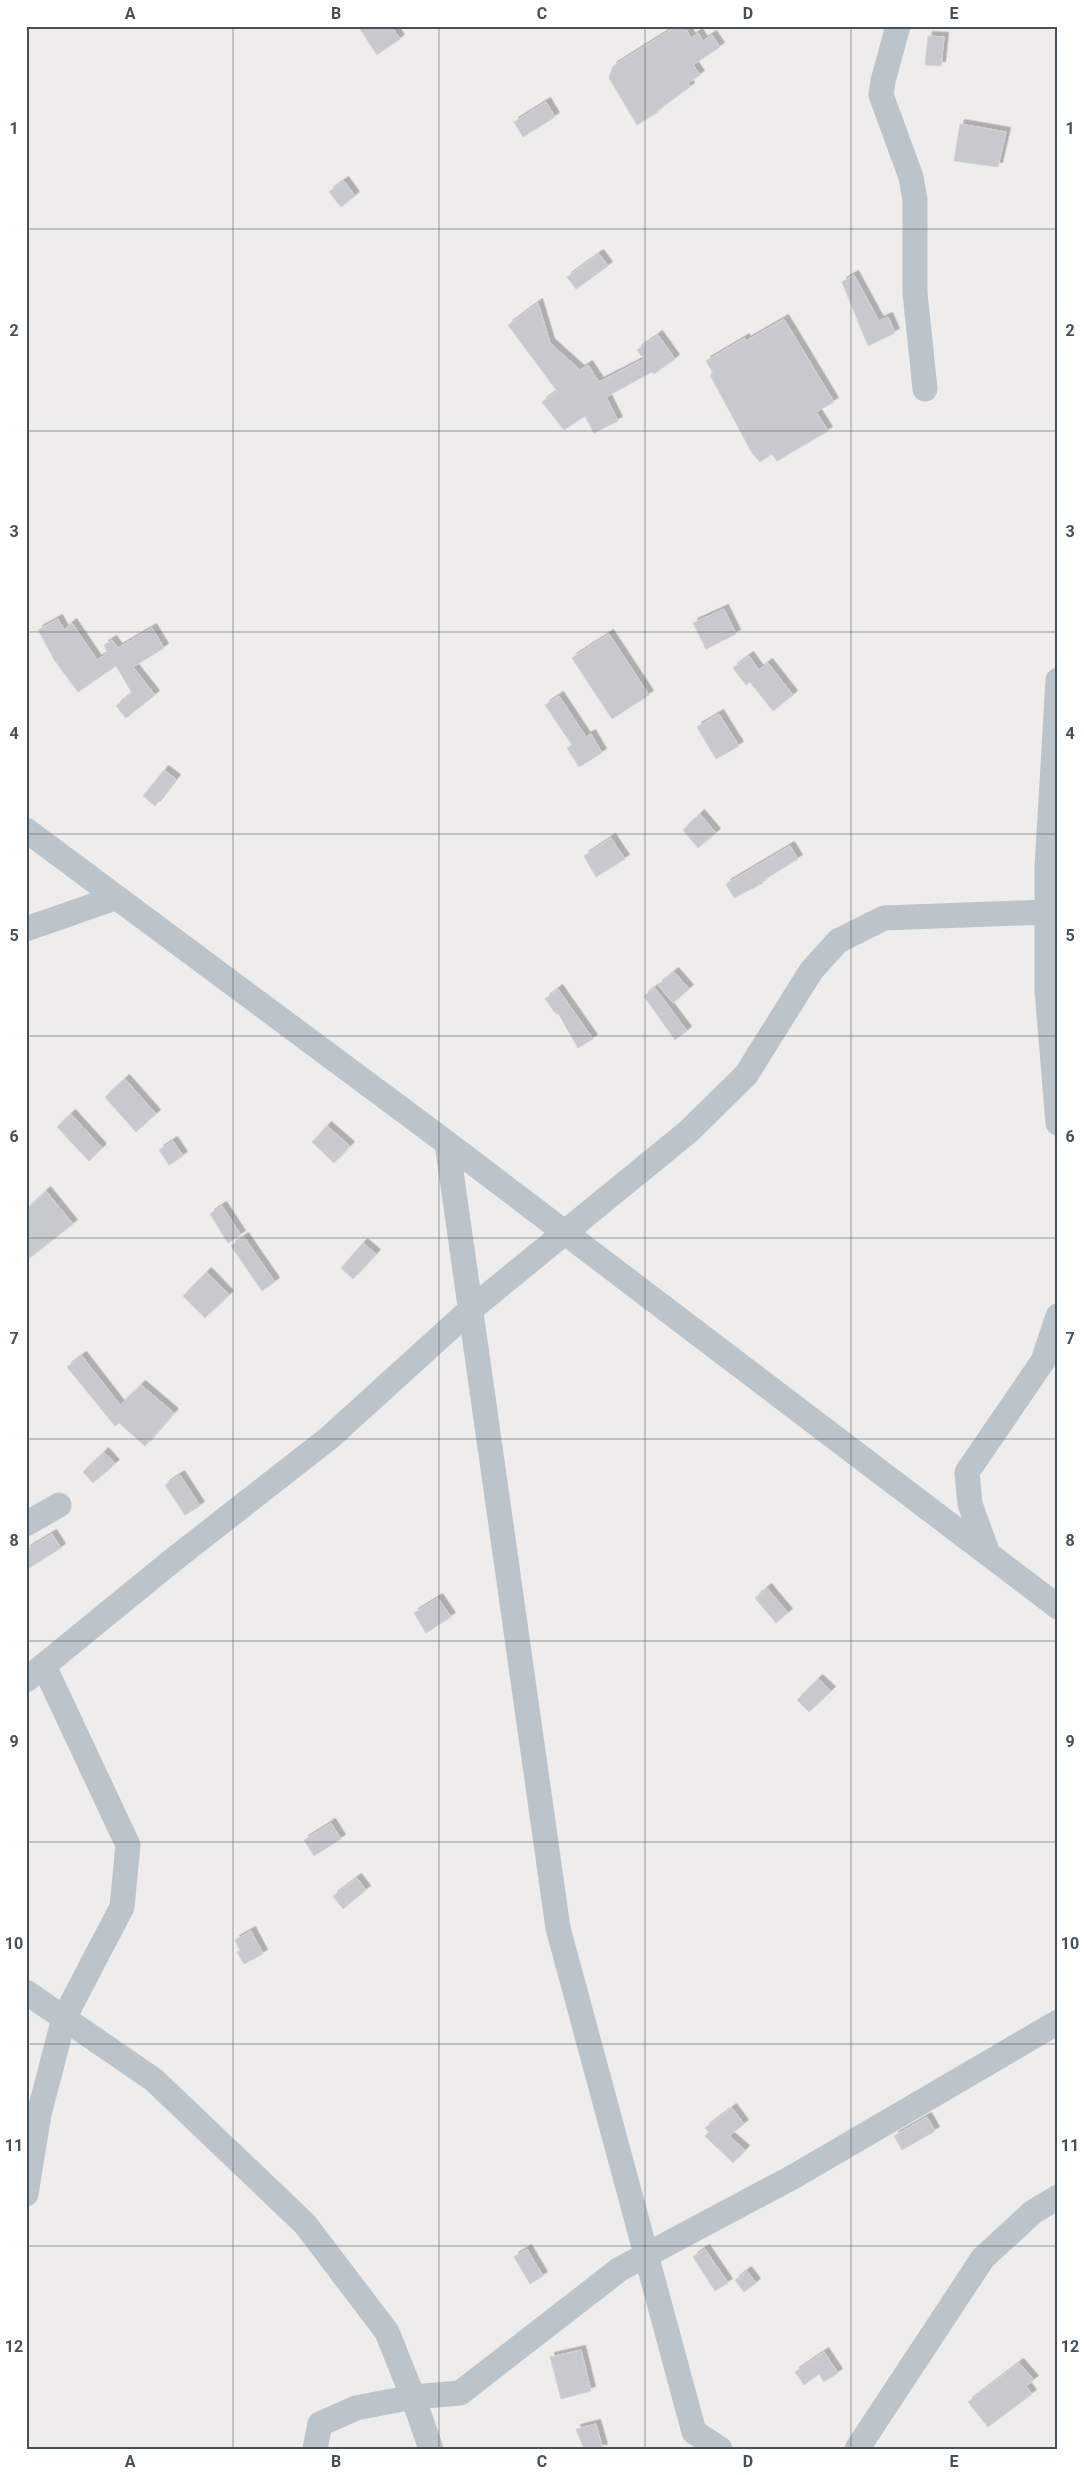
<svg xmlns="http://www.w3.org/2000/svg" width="1084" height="2475" font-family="Roboto,sans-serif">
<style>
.building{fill:#c7c9cf;stroke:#d0d3d7;filter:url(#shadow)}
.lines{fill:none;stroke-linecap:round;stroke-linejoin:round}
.minor{stroke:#bbc4ca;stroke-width:25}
.grid{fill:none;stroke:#465058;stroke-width:1;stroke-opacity:0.55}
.neatline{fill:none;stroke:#465058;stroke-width:2}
.grid-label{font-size:16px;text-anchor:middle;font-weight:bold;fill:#465058}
</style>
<defs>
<filter id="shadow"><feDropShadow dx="4.5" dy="-4.5" stdDeviation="0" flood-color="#0004"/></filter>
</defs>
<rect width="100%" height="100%" fill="#efecec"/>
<path class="building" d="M 358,26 L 391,26 L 400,39 L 377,55 Z
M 677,26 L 684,26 L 691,38 L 698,33 L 703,41 L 712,35 L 720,47 L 693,65 L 700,75 L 688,83 L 690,87 L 657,111 L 658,112 L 637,125 L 609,78 L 613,66 Z
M 928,36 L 944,37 L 941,66 L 925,65 Z
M 546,102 L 555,117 L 523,137 L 514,122 Z
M 960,124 L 1006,132 L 998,167 L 954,161 Z
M 344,181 L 355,196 L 341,207 L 329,192 Z
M 599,254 L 608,266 L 576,289 L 567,277 Z
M 854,275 L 879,321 L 888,317 L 895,333 L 868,346 L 842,282 Z
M 538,303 L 550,343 L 580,370 L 588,365 L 599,382 L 644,359 L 637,350 L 658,335 L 675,359 L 654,374 L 652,372 L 606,397 L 618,421 L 594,433 L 585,416 L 564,430 L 542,402 L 557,391 L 508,325 Z
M 784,319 L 834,402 L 816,412 L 828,431 L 777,461 L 772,454 L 760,462 L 752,453 L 710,375 L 713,373 L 706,361 L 745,338 L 746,341 Z
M 724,609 L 736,634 L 706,649 L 693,623 Z
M 58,619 L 64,630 L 72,623 L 97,660 L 108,653 L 104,645 L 112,640 L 118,648 L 152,628 L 164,648 L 133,667 L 155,695 L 126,718 L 116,706 L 132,693 L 116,666 L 78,692 L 55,661 L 38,630 Z
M 609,634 L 649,695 L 612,719 L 572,658 Z
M 749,656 L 759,670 L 768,663 L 793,695 L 773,711 L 750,682 L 746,685 L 733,668 Z
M 559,696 L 586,737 L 591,734 L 602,753 L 579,767 L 567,748 L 572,745 L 545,705 Z
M 719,714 L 739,746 L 716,759 L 697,727 Z
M 164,770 L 176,779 L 155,806 L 143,796 Z
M 700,814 L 716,833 L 698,848 L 683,830 Z
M 611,838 L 625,859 L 596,877 L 584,856 Z
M 790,846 L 798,859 L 762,881 L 763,883 L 734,898 L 726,884 Z
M 674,972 L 689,989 L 673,1003 L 658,985 Z
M 655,988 L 687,1031 L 675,1040 L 644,996 Z
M 558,989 L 593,1039 L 578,1048 L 558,1013 L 556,1014 L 545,999 Z
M 125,1079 L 156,1114 L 136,1132 L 105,1097 Z
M 71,1114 L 102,1148 L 89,1161 L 57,1127 Z
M 327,1126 L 350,1146 L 334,1163 L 312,1142 Z
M 173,1141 L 183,1156 L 169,1165 L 159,1150 Z
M 46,1191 L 73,1224 L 26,1261 L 26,1210 Z
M 222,1206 L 241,1235 L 228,1243 L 210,1214 Z
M 244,1237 L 275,1282 L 262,1291 L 231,1246 Z
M 363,1243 L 376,1254 L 353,1279 L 341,1268 Z
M 207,1272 L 229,1295 L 205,1318 L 183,1296 Z
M 82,1356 L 120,1405 L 141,1385 L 174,1413 L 145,1446 L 119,1423 L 115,1426 L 67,1367 Z
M 104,1452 L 115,1464 L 93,1483 L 83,1472 Z
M 180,1475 L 200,1506 L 185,1515 L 165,1485 Z
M 52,1534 L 61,1548 L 26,1570 L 26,1550 Z
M 767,1588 L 788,1613 L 776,1623 L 755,1598 Z
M 438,1598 L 451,1617 L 426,1633 L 414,1613 Z
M 818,1679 L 831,1691 L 809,1712 L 797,1700 Z
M 331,1823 L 341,1839 L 314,1856 L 304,1840 Z
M 357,1878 L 366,1890 L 343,1909 L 333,1896 Z
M 251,1931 L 263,1954 L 244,1964 L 237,1952 L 240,1950 L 235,1940 Z
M 732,2108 L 744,2124 L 729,2136 L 745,2150 L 733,2163 L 705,2136 L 709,2132 L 705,2128 Z
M 927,2117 L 935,2131 L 902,2150 L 894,2136 Z
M 527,2249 L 543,2276 L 530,2284 L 514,2257 Z
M 705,2249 L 728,2283 L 715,2291 L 693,2257 Z
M 747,2271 L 756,2283 L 744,2292 L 735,2280 Z
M 581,2350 L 591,2391 L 561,2399 L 550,2357 Z
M 824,2352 L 838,2373 L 824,2382 L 819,2374 L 804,2385 L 795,2372 Z
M 1019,2363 L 1034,2380 L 1026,2386 L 1032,2394 L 988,2427 L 968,2402 Z
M 596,2424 L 603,2449 L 584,2449 L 576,2429 Z"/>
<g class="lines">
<path class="minor" d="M 898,26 L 883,81 L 881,95 L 911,177 L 915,200 L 915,293 L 925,389
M 1058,680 L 1047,868 L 1047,990 L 1058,1123
M 26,830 L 447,1143 L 1058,1607
M 26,929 L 115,898
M 447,1143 L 558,1928 L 694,2432 L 720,2449
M 26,1524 L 59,1505
M 988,1554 L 970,1504 L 967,1472 L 1043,1361 L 1058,1316
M 26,1680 L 173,1560 L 329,1438 L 470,1310 L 689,1131 L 746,1075 L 811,971 L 838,941 L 884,918 L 1047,912
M 26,1992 L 154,2080 L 305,2224 L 387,2332 L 413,2397 L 431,2449
M 26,2194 L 39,2114 L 64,2018 L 122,1907 L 128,1845 L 44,1666
M 315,2449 L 320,2424 L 356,2408 L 413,2397 L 460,2393 L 620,2269 L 793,2177 L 1058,2022
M 857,2449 L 983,2258 L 1033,2212 L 1058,2197"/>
</g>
<path class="grid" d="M 233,26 L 233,2449M 439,26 L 439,2449M 645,26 L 645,2449M 851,26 L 851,2449M 26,229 L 1058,229M 26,431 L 1058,431M 26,632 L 1058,632M 26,834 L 1058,834M 26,1036 L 1058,1036M 26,1238 L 1058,1238M 26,1439 L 1058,1439M 26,1641 L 1058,1641M 26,1842 L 1058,1842M 26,2044 L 1058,2044M 26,2246 L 1058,2246"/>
<rect width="1084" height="2475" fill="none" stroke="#ffffff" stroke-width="55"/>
<rect x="28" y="28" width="1028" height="2420" class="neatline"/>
<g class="grid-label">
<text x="130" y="19">A</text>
<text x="336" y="19">B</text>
<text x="542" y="19">C</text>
<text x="748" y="19">D</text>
<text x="954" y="19">E</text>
<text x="14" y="134">1</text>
<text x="1070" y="134">1</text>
<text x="14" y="336">2</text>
<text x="1070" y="336">2</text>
<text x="14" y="537">3</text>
<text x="1070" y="537">3</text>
<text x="14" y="739">4</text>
<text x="1070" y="739">4</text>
<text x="14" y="941">5</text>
<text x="1070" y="941">5</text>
<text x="14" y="1142">6</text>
<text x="1070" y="1142">6</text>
<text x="14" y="1344">7</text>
<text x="1070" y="1344">7</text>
<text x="14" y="1546">8</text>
<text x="1070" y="1546">8</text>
<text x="14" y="1747">9</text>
<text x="1070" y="1747">9</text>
<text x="14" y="1949">10</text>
<text x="1070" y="1949">10</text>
<text x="14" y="2151">11</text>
<text x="1070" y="2151">11</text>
<text x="14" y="2352">12</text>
<text x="1070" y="2352">12</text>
<text x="130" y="2467">A</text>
<text x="336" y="2467">B</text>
<text x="542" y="2467">C</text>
<text x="748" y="2467">D</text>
<text x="954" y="2467">E</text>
</g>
</svg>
